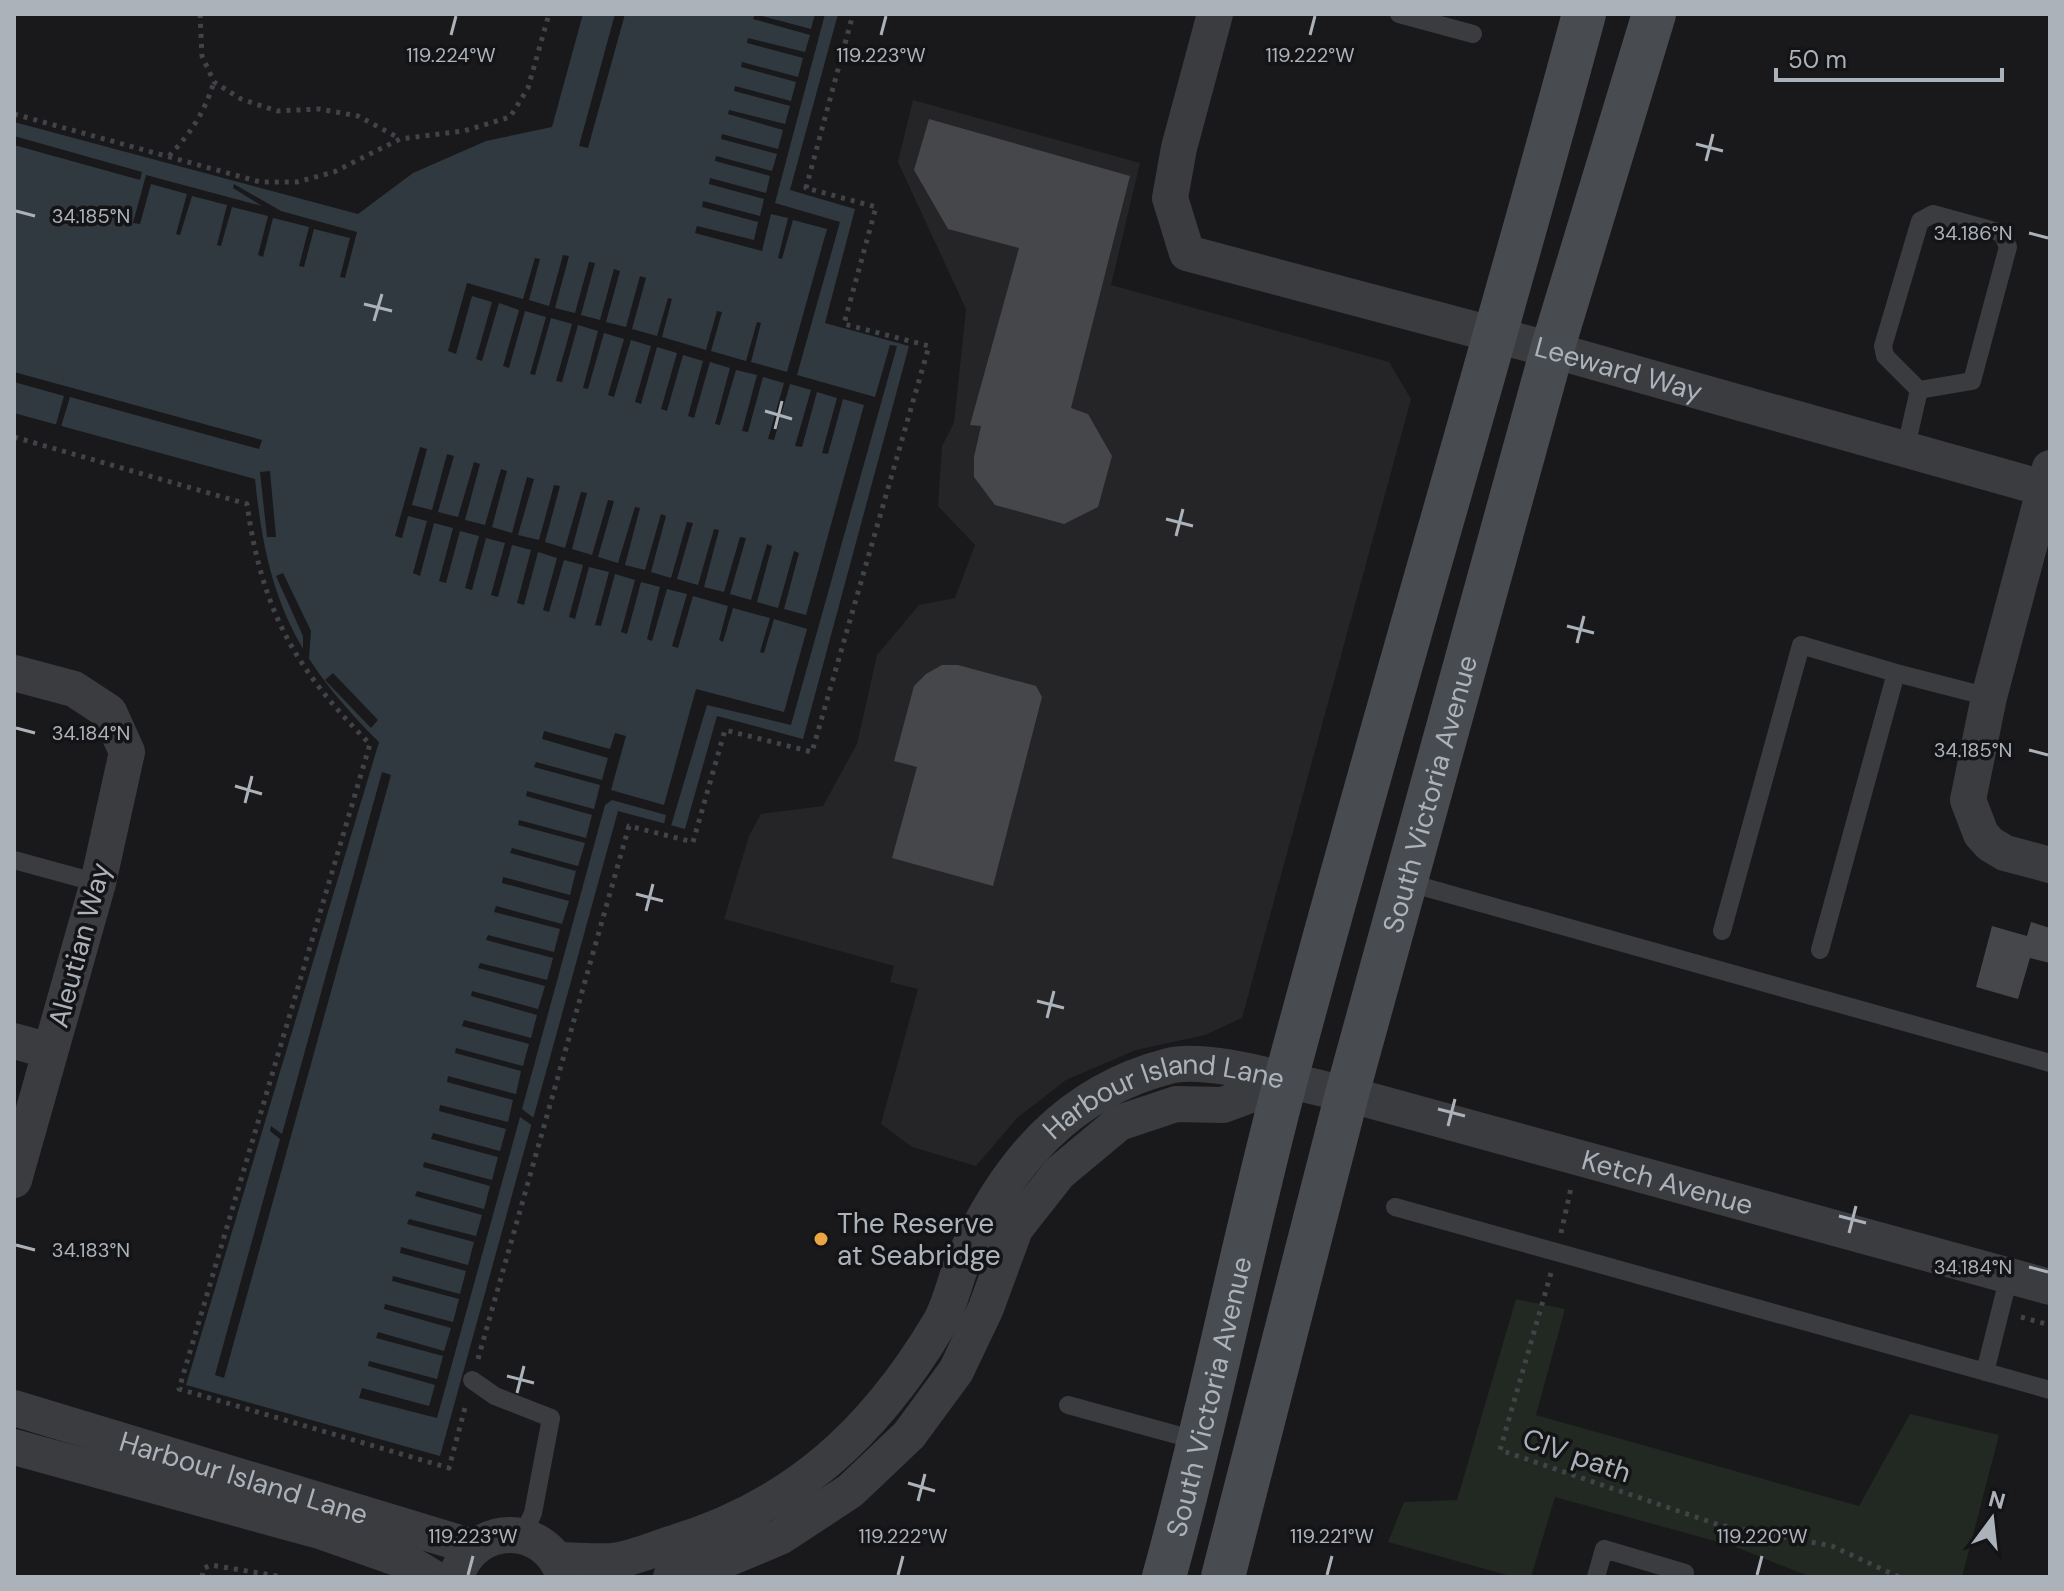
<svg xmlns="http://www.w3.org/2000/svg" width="2064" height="1591" font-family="'DM Sans',sans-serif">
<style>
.built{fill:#252528}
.green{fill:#212922}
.water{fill:#30393f}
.pier{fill:#19191b}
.building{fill:#46474b}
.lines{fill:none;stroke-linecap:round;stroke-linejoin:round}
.path{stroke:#404347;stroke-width:5;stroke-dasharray:4 6;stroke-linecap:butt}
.lane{stroke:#3a3c40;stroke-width:18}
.street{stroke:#3a3c40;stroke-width:36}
.secondary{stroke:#484b50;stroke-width:44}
.ticks{fill:none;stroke:#acb2ba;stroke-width:3}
.poi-dot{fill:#eaa642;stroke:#141416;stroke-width:3}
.labels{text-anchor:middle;stroke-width:7;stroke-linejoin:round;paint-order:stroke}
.street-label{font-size:28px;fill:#acb2ba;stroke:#141416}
.poi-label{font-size:28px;fill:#acb2ba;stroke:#141416;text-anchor:start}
.ticks-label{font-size:20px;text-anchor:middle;fill:#acb2ba;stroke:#141416;stroke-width:7;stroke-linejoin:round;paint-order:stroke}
</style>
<rect width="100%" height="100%" fill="#19191b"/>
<path class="built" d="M 913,100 L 1140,163 L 1111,285 L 1389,362 L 1411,399 L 1242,1018 L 1205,1035 L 1136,1050 L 1066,1080 L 1017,1118 L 976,1166 L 912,1147 L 881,1124 L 918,989 L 890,982 L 894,966 L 724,919 L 749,836 L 761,814 L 823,806 L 857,744 L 877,655 L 919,605 L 955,598 L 975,545 L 938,506 L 942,446 L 954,423 L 966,309 L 898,162 Z"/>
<path class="green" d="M 1516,1299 L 1565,1309 L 1536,1415 L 1859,1506 L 1910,1414 L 1999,1435 L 1962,1577 L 1811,1577 L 1733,1546 L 1555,1497 L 1531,1577 L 1514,1577 L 1388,1542 L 1404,1502 L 1457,1500 Z"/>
<path class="water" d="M 583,14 L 838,14 L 790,190 L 855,209 L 825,323 L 909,346 L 803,739 L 717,716 L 685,829 L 618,811 L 440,1456 L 186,1385 L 379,742 C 294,657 267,598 255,479 L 14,413 L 14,122 L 358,214 L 413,173 L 486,141 L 552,127 Z"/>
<path class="pier" d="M 615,14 L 625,14 L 588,148 L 579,146 Z
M 755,14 L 811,29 L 815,14 L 825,14 L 775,203 L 840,222 L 797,375 L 875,397 L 890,345 L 897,346 L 791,725 L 707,705 L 671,826 L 664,824 L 666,815 L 612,800 L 605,805 L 522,1109 L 535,1119 L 533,1126 L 520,1117 L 437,1418 L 359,1398 L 362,1388 L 429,1406 L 435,1385 L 368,1366 L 369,1361 L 437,1379 L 443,1356 L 376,1338 L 378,1332 L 444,1351 L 451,1328 L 384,1309 L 385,1304 L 453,1322 L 459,1299 L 392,1281 L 393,1276 L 460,1294 L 466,1271 L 400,1253 L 401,1247 L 468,1265 L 474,1242 L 407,1224 L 409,1219 L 476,1236 L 482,1215 L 415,1196 L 417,1191 L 484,1209 L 490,1186 L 423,1167 L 424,1162 L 492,1180 L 498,1157 L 431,1139 L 433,1133 L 500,1151 L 506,1129 L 439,1111 L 440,1105 L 508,1122 L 513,1100 L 447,1082 L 448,1076 L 516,1094 L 521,1071 L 455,1053 L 456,1048 L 523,1066 L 529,1044 L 462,1026 L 464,1020 L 531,1038 L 537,1015 L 471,996 L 472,991 L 538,1009 L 545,986 L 478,968 L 480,963 L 547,980 L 553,958 L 486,940 L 488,935 L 554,952 L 560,929 L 494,912 L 496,906 L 562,924 L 569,901 L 502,883 L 503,877 L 570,895 L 576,871 L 510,853 L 512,848 L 578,866 L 585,843 L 518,825 L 519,820 L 586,838 L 592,815 L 526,796 L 527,791 L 594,809 L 600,785 L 534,767 L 536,762 L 602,780 L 608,758 L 542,739 L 544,731 L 610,749 L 615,733 L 626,736 L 611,790 L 664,805 L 696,689 L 784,712 L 807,629 L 774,619 L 764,653 L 760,652 L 770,618 L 733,608 L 723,642 L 719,640 L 728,606 L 693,596 L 678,648 L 672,646 L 687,594 L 667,589 L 652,641 L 647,639 L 660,587 L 641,582 L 627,634 L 621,632 L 635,580 L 615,574 L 601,626 L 595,625 L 609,572 L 589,567 L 575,619 L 569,617 L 583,565 L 564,560 L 549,612 L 543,610 L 557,558 L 538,552 L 524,605 L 517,603 L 531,550 L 512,545 L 498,597 L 491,595 L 505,543 L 486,538 L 472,590 L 465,588 L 479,536 L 460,531 L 446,583 L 439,581 L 453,528 L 434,523 L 420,576 L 413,573 L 427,521 L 408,516 L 402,538 L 395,536 L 420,447 L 427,449 L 412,505 L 432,510 L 447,454 L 454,456 L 438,512 L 458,517 L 474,462 L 480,464 L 465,520 L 485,525 L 501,469 L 507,471 L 492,527 L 512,533 L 527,477 L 534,479 L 518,535 L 539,540 L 554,485 L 560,486 L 545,542 L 565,548 L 581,492 L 587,493 L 572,549 L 592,555 L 608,500 L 614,501 L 598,557 L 618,563 L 635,507 L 640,508 L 625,565 L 645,570 L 661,514 L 666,516 L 651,572 L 671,578 L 687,522 L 693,523 L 677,579 L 698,585 L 714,529 L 719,530 L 704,587 L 724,592 L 740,537 L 746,538 L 730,594 L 751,600 L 767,544 L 772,546 L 757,602 L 778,608 L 794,551 L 799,553 L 784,609 L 806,615 L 864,405 L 843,399 L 828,454 L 822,453 L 837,398 L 817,392 L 802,447 L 795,446 L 811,390 L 790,384 L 774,440 L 768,439 L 784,383 L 763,377 L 748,432 L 742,431 L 757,375 L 736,370 L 720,425 L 715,424 L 730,368 L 710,362 L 694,418 L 688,416 L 703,361 L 683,355 L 667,411 L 661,409 L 677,353 L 657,347 L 641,404 L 635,402 L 651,346 L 631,340 L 614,397 L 608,395 L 624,339 L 604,333 L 588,389 L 583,388 L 598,331 L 578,325 L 562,382 L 556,381 L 572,324 L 551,318 L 535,375 L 530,374 L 546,317 L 525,311 L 509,368 L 503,366 L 519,310 L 499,303 L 482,361 L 476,359 L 492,302 L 472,296 L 456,354 L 448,351 L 467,283 L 523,299 L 535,258 L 540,259 L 529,300 L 549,306 L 563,255 L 569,256 L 555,308 L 575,313 L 589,262 L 595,263 L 581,315 L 600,320 L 614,269 L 620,271 L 606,322 L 626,327 L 640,276 L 646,278 L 632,329 L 657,336 L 668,298 L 672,299 L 662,337 L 706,350 L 717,311 L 722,312 L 711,351 L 746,361 L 757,322 L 761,323 L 751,362 L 787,372 L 827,229 L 793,220 L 782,259 L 778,258 L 788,218 L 771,214 L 762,251 L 695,233 L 697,226 L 754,240 L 758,222 L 702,207 L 703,201 L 760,216 L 764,199 L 709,184 L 710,178 L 766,193 L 770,176 L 715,161 L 716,156 L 772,171 L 777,154 L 721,139 L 722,134 L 778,149 L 783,130 L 728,114 L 729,110 L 785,124 L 790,106 L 734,91 L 735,86 L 791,101 L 796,82 L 741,67 L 742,62 L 798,77 L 803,58 L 747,43 L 748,38 L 805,52 L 810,35 L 753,19 Z
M 14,136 L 142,172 L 140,180 L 14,145 Z
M 146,175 L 262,206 L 233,188 L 234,184 L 281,211 L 357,232 L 345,278 L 340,277 L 350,238 L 314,229 L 304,267 L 299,266 L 309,227 L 273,218 L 263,257 L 258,255 L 268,216 L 232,207 L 221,246 L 217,245 L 227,205 L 192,196 L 180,235 L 176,234 L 187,194 L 151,184 L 140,224 L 133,223 Z
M 14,372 L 262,440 L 259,449 L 70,397 L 60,430 L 55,428 L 64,396 L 14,382 Z
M 270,471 L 276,537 L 267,537 L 260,472 Z
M 283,573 L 311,631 L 309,658 L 303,658 L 303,636 L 276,576 Z
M 333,673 L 378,720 L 371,728 L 325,680 Z
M 382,772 L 391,775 L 224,1378 L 215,1375 L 280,1139 L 270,1131 L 271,1126 L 282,1134 Z"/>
<path class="building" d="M 929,119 L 1130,176 L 1071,408 L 1088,414 L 1112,456 L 1098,507 L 1064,524 L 995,505 L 974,477 L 974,457 L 981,426 L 970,425 L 1019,248 L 948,229 L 914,170 Z
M 942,665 L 958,665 L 1036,686 L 1042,697 L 993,886 L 892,858 L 917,767 L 894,761 L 914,686 L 926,674 Z
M 2031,922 L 2050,928 L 2050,963 L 2030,958 L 2018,999 L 1976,987 L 1992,926 L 2027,936 Z"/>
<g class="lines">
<path class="path" d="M 200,14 L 202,56 L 214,82 L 241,99 L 277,111 L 319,109 L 358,116 L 399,138
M 14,114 L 260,182 L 297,182 L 334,172 L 400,139 L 464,131 L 510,117 L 528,88 L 549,14
M 169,156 C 191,133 204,113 214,82
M 14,437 L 247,504 C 262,611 295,669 370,744 L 179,1389 L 449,1468 L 466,1404
M 1561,1233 L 1571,1188
M 1551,1273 L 1500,1450 L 1719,1525 L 1832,1546 L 1899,1577
M 2021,1317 L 2050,1325
M 478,1359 L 629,826 L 693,842 L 725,730 L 812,752 L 929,346 L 844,324 L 876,207 L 806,188 L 853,14
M 202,1577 L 204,1568 L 211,1565 L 283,1577"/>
<path class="lane" d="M 1399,14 L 1473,34
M 1905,451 L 1919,390 L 1972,381 L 2008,247 L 2002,233 L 1933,214 L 1920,221 L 1883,346 L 1885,356 L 1919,390
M 1896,673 L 1989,697
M 14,860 L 98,883
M 1406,882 L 2050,1063
M 1722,931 L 1801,645 L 1896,673 L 1820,950
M 1395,1207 L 2050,1390
M 1985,1372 L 2009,1276
M 472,1380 L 495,1396 L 551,1418 L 533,1513 L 523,1535
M 1068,1405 L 1199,1441
M 1596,1577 L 1604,1549 L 1685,1573 L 1684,1577"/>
<g class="street">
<path id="s1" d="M 1215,14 L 1179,148 L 1170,198 L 1187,253 L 1552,350 L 2050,490"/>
<path d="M 2050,468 L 1989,697 L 1968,800 L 1981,834 L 1990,844 L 2005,853 L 2050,865"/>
<path d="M 14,673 L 74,689 L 109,712 L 127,752 L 98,883 L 14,1180"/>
<path d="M 14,1041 L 50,1051"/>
<path id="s2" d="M 14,1408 L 473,1547"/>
<path d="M 14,1447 L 323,1532 L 405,1561 L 432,1577"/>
<path id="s3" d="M 557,1560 C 575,1560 594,1562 612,1561 C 631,1559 652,1550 670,1544 C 793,1508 874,1433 939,1324 C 951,1304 955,1278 965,1256 C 1007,1164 1067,1092 1169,1066 C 1210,1055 1303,1086 1347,1094 L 2050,1287"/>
<path d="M 456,1577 C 473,1521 547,1521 564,1577"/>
<path d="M 671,1577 L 708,1567 L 780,1537 L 850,1491 L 909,1435 L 956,1371 L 986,1308 L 1015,1229 L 1059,1173 L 1119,1123 L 1176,1104 L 1223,1105 L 1285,1082"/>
</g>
<g class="secondary">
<path id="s4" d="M 1164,1577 C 1210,1412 1242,1244 1286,1079 C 1381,723 1488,370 1584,14"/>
<path id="s5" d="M 1223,1577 L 1347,1094 L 1552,350 L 1654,14"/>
</g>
</g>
<path class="ticks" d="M 451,35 L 456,16M 881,35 L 886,16M 1310,35 L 1315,16M 1696,144 L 1723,151M 1706,161 L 1713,134M 16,211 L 35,216M 2029,233 L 2048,238M 364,304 L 392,311M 374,321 L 382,294M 765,411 L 792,419M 775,429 L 782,401M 1166,519 L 1193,526M 1176,536 L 1183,509M 1567,626 L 1594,633M 1577,643 L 1584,616M 16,728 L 35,733M 2029,750 L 2048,755M 235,786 L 262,794M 245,803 L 252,776M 636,894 L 663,901M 646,911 L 653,884M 1037,1001 L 1064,1008M 1047,1018 L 1054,991M 1438,1109 L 1465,1116M 1448,1126 L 1455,1099M 1839,1216 L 1866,1223M 1849,1233 L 1856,1206M 16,1245 L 35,1250M 2029,1267 L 2048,1272M 507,1376 L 534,1383M 517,1393 L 524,1366M 908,1483 L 935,1491M 918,1501 L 925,1474M 468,1575 L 473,1556M 898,1575 L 903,1556M 1327,1575 L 1332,1556M 1757,1575 L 1762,1556"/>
<circle class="poi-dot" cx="821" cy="1239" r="8"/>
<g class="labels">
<g class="street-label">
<text dy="10" stroke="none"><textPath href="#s1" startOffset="694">Leeward Way</textPath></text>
<text dy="10" stroke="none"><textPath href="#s5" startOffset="810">South Victoria Avenue</textPath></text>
<text transform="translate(79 945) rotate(-75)" y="10">Aleutian Way</text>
<text dy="10" stroke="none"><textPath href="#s3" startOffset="822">Harbour Island Lane</textPath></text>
<text dy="10" stroke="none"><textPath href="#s3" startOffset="1348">Ketch Avenue</textPath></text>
<text dy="10" stroke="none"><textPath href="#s4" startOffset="186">South Victoria Avenue</textPath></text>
<text transform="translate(1577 1455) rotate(19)" y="10">CIV path</text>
<text dy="10" stroke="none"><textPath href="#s2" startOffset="240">Harbour Island Lane</textPath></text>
</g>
<g class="poi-label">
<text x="837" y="1233">The Reserve<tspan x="837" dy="32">at Seabridge</tspan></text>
</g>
</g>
<g class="ticks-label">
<text x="451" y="62">119.224°W</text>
<text x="881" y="62">119.223°W</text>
<text x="1310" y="62">119.222°W</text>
<text x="91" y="223">34.185°N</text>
<text x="1973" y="240">34.186°N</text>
<text x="91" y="740">34.184°N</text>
<text x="1973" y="757">34.185°N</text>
<text x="91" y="1257">34.183°N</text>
<text x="1973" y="1274">34.184°N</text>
<text x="473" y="1543">119.223°W</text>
<text x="903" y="1543">119.222°W</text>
<text x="1332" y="1543">119.221°W</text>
<text x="1762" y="1543">119.220°W</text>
</g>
<rect width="2064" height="1591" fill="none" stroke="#acb2ba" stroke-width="32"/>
<g transform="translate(1992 1519) rotate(15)" stroke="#141416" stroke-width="6" paint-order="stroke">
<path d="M0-6L14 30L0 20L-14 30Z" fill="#acb2ba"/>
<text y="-12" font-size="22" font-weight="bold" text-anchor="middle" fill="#acb2ba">N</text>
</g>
<path d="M1776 68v12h226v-12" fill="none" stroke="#acb2ba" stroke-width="4"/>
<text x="1788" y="68" font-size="24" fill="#acb2ba" stroke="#141416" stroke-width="6" paint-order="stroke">50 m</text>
</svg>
